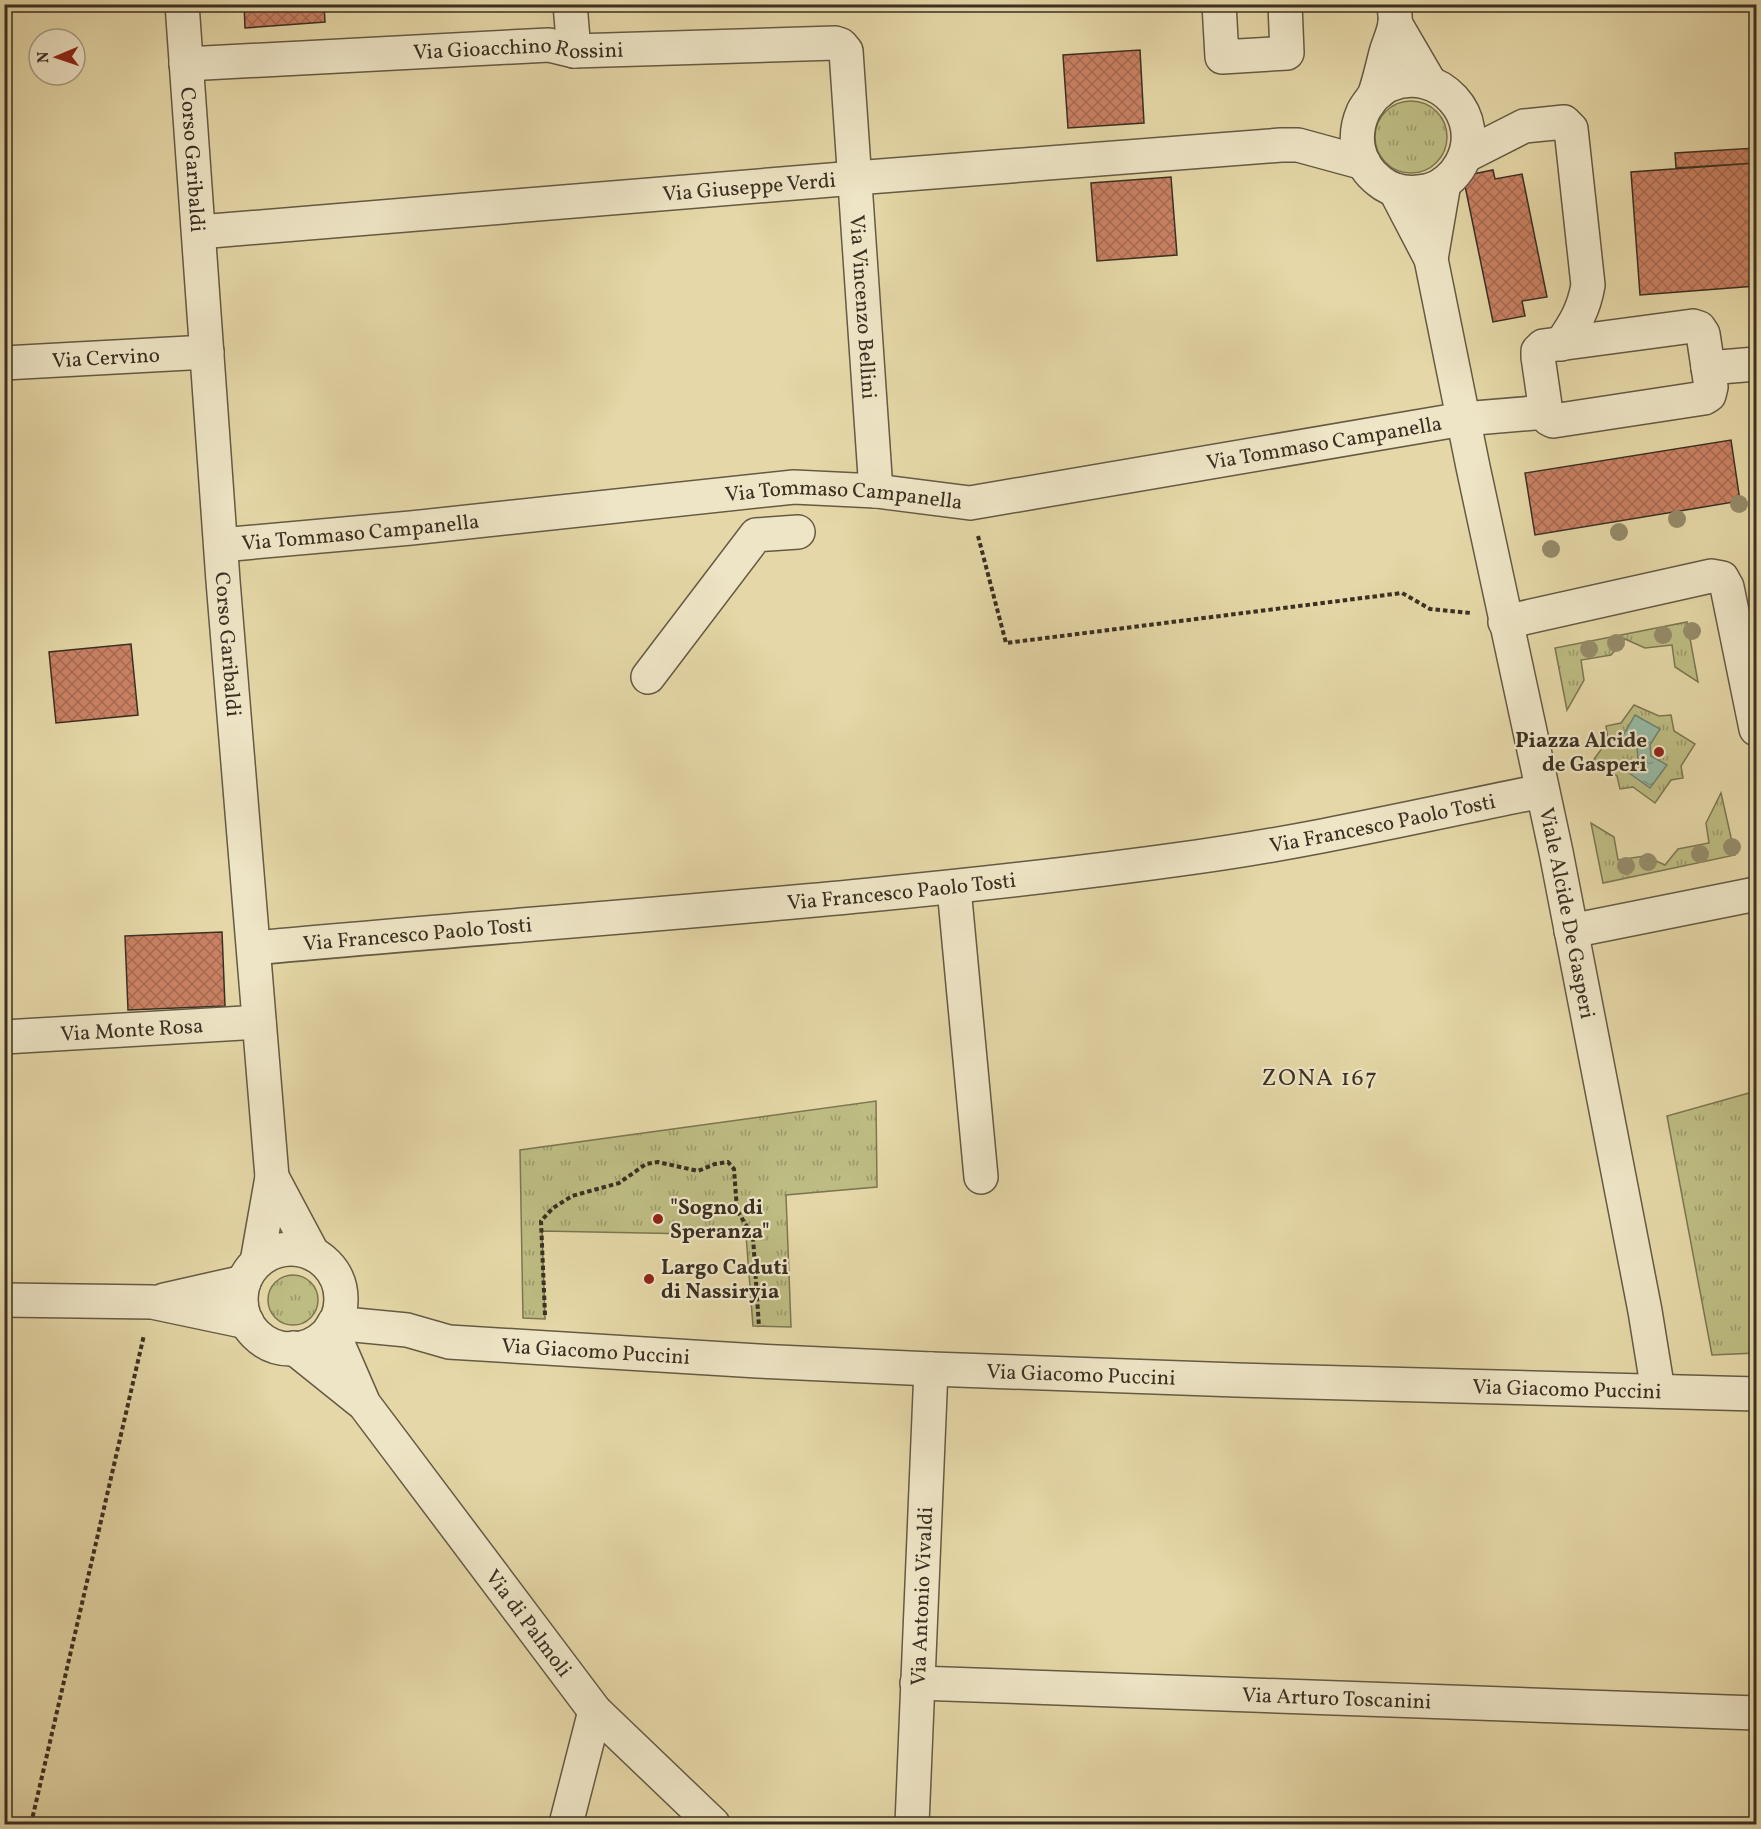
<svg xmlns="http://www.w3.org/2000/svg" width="1761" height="1829" font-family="Vollkorn,serif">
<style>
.grass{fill:url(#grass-tufts);stroke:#7c7652;stroke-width:1.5}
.water{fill:url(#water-ripples);stroke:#718370;stroke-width:1.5}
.building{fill:url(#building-cross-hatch);stroke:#3a3023;stroke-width:1.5}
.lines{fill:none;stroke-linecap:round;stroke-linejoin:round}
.minor-casing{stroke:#655a44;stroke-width:36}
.path{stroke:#3a3023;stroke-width:4;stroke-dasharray:4.5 3;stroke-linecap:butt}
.minor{stroke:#eee5c6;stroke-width:33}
.tree{fill:#958b69}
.poi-dot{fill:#8f2418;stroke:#eee5c6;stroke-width:2}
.labels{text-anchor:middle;stroke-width:4.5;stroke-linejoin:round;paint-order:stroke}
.street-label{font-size:21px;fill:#3a3023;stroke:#eee5c6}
.poi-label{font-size:21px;font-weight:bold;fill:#3a3023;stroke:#eee5c6;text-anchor:start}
.quarter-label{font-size:24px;letter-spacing:1.5px;fill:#3a3023;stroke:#eee5c6}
</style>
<defs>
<pattern id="grass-tufts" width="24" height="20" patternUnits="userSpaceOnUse" patternTransform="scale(1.5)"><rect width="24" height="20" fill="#bdbc82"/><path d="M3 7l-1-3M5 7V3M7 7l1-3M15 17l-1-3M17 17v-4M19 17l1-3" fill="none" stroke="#9b996a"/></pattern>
<pattern id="water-ripples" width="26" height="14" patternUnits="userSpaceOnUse" patternTransform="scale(1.5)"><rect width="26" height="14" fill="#96baa4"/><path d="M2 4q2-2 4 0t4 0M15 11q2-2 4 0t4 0" fill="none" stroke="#7b9885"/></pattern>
<pattern id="building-cross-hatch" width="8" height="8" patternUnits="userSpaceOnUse" patternTransform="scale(1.5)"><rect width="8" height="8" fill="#ca8163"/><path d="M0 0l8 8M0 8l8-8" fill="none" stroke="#a56a51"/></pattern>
</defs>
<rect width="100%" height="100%" fill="#e5d7a7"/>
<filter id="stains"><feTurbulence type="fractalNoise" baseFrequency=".00333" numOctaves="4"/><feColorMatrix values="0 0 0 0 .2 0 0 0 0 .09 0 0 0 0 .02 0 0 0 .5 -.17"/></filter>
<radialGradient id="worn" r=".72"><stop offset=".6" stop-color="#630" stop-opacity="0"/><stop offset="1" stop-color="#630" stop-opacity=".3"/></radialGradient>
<path class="grass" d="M1375 137a36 36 0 1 1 72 0a36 36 0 1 1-72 0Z
M 1687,622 L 1698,682 L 1675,667 L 1672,645 L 1645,648 L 1625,639 L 1611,655 L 1581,660 L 1584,680 L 1567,710 L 1555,648 Z
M 1634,705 L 1659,716 L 1671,715 L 1674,731 L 1695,744 L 1681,766 L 1683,778 L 1671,780 L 1655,803 L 1633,787 L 1620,789 L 1617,776 L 1592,762 L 1608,740 L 1606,726 L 1621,723 Z
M 1721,793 L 1735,855 L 1603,883 L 1591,823 L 1614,837 L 1618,860 L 1645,856 L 1665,865 L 1678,849 L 1709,843 L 1706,823 Z
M 1756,1091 L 1756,1353 L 1712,1355 L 1667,1116 Z
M 876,1101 L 877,1187 L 786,1195 L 791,1327 L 753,1326 L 746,1235 L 542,1231 L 545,1319 L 523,1318 L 520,1150 Z
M268 1300a25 25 0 1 1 50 0a25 25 0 1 1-50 0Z"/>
<path class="water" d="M 1635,715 L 1660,729 L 1650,745 L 1651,756 L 1667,765 L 1650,788 L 1628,772 L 1638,759 L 1637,747 L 1622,737 Z"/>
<path class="building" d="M 244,4 L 324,4 L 325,22 L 245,28 Z
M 1140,50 L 1144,123 L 1068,128 L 1063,55 Z
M 1756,148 L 1756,163 L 1676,168 L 1675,153 Z
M 1756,163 L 1756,286 L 1640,295 L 1631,172 Z
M 1493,170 L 1495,179 L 1522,174 L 1547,297 L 1522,301 L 1525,316 L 1493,322 L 1463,176 Z
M 1171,177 L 1177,255 L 1097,261 L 1091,183 Z
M 1731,440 L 1740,501 L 1535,535 L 1525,473 Z
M 131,644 L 138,715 L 56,723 L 49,652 Z
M 222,932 L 225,1006 L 128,1010 L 125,936 Z"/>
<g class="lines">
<g class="minor-casing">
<g id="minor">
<path id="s1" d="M 182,4 L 223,581 L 272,1177 L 257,1262"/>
<path d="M 570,4 L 574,51"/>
<path d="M 1219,4 L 1222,57 L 1287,53 L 1285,4"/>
<path d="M 1395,23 L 1430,83"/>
<path id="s2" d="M 186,64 L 549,45 L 574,51 L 835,43 L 841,45 L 846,51 L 876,491"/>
<path d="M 1374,96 C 1379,92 1384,87 1389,85 C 1438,64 1487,117 1461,164 C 1454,177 1441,188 1426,191 C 1410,194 1392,192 1379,181 C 1357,164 1352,137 1363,112 C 1366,105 1372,100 1375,93 C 1380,79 1383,63 1387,49 C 1390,41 1394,31 1395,23 C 1396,17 1394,10 1394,4"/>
<path d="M 1465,156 L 1524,126 L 1564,122 L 1571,129 L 1588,285 C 1584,309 1575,324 1561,344"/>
<path id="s3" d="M 1395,190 L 1431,259 L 1473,467 L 1556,852 L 1645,1311 L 1658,1391"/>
<path id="s4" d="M 199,232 L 855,178 L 1281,145 L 1298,145 L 1364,163"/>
<path d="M 1431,259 L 1444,183"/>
<path d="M 1693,326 L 1699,328 L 1703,334 L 1711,387 L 1709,395 L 1704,398 L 1553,421 L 1549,419 L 1546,412 L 1538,357 L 1538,351 L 1543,346 Z"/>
<path id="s5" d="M 4,363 L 207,352"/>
<path d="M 1708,368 L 1756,364"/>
<path id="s6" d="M 221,545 L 411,528 L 794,487 L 876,491 L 970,503 L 1463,419 L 1546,412"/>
<path d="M 1505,622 L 1711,576 L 1722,578 L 1727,587 L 1756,729"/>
<path d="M 648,677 L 756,535 L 798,532"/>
<path d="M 954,888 L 981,1177"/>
<path d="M 1571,931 L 1756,894"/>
<path id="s7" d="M 254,948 C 568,919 883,901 1196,857 C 1312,841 1427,814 1542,791"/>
<path id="s8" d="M 4,1037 L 259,1022"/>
<path d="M 272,1177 L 313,1254"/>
<circle cx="291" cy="1299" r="50"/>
<path d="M 4,1300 L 152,1302 L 247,1322"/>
<path d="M 164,1300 L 244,1282"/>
<path id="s9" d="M 334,1323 L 407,1330 L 449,1342 L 758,1361 L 931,1369 L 1237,1380 L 1756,1394"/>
<path id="s10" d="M 331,1328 L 364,1404 L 595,1711 L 713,1824"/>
<path d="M 294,1348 L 360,1401"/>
<path id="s11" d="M 917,1683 L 1756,1713"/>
<path d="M 566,1824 L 595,1711"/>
<path id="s12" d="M 912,1824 L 931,1369"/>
</g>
</g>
<path class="path" d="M 978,536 L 1006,643 L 1402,593 L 1430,609 L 1471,613
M 545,1315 L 541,1221 L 553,1208 L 572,1196 L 619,1183 L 646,1164 L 658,1162 L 698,1171 L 715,1164 L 728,1162 L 734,1169 L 737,1210 L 753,1237 L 759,1327
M 31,1824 L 144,1335"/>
<use href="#minor" class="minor"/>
</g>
<g class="tree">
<circle cx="1739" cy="504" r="9"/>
<circle cx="1677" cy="519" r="9"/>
<circle cx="1619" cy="532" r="9"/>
<circle cx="1551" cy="549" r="9"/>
<circle cx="1692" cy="631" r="9"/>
<circle cx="1663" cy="635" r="9"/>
<circle cx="1616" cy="643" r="9"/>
<circle cx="1589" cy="649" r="9"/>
<circle cx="1732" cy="847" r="9"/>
<circle cx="1700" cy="854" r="9"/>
<circle cx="1648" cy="862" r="9"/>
<circle cx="1626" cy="866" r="9"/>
</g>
<g class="poi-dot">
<circle cx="1659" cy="752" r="6"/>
<circle cx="658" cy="1219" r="6"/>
<circle cx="649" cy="1279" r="6"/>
</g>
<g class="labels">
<g class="street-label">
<text dy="7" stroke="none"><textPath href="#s2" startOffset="333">Via Gioacchino Rossini</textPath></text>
<text dy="7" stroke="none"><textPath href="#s1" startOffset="156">Corso Garibaldi</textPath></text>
<text dy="7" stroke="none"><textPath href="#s4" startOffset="552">Via Giuseppe Verdi</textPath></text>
<text dy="7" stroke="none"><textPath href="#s2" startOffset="921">Via Vincenzo Bellini</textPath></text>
<text dy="7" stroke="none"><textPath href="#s5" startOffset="102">Via Cervino</textPath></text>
<text dy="7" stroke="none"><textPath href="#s6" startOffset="1112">Via Tommaso Campanella</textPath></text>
<text dy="7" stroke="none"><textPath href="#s6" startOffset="626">Via Tommaso Campanella</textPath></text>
<text dy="7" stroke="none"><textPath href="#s6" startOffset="140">Via Tommaso Campanella</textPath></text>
<text dy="7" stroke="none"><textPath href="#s1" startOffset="642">Corso Garibaldi</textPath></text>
<text dy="7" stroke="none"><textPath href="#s7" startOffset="1136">Via Francesco Paolo Tosti</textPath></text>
<text dy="7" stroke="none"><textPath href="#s7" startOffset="650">Via Francesco Paolo Tosti</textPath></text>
<text dy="7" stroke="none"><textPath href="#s3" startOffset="746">Viale Alcide De Gasperi</textPath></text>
<text dy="7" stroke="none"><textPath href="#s7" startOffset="164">Via Francesco Paolo Tosti</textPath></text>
<text dy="7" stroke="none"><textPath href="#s8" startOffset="128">Via Monte Rosa</textPath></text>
<text dy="7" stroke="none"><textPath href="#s9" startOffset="264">Via Giacomo Puccini</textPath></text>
<text dy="7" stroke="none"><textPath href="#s9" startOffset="750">Via Giacomo Puccini</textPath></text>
<text dy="7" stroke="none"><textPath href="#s9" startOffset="1236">Via Giacomo Puccini</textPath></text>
<text dy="7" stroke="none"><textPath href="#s12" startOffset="228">Via Antonio Vivaldi</textPath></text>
<text dy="7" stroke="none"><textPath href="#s10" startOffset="357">Via di Palmoli</textPath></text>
<text dy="7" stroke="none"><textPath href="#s11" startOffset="420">Via Arturo Toscanini</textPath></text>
</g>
<g class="poi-label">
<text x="1647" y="747" text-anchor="end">Piazza Alcide<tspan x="1647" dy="24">de Gasperi</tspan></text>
<text x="670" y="1214">"Sogno di<tspan x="670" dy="24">Speranza"</tspan></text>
<text x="661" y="1274">Largo Caduti<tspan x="661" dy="24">di Nassiryia</tspan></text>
</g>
<g class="quarter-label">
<text x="1320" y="1085">ZONA 167</text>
</g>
</g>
<rect width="1761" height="1829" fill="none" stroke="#e5d7a7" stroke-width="24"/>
<rect x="6" y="6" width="1749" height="1817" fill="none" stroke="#3a3023" stroke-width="3"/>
<rect x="12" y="12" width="1737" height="1805" fill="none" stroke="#3a3023" stroke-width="1.5"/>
<g transform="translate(57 57) rotate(268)"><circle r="28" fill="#eee5c6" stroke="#a69d85" stroke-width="1.5"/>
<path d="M0-4.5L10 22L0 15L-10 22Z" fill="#8f2418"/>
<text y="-9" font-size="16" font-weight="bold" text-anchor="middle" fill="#3a3023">N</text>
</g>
<rect width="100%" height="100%" filter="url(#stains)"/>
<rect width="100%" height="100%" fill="url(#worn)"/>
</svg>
